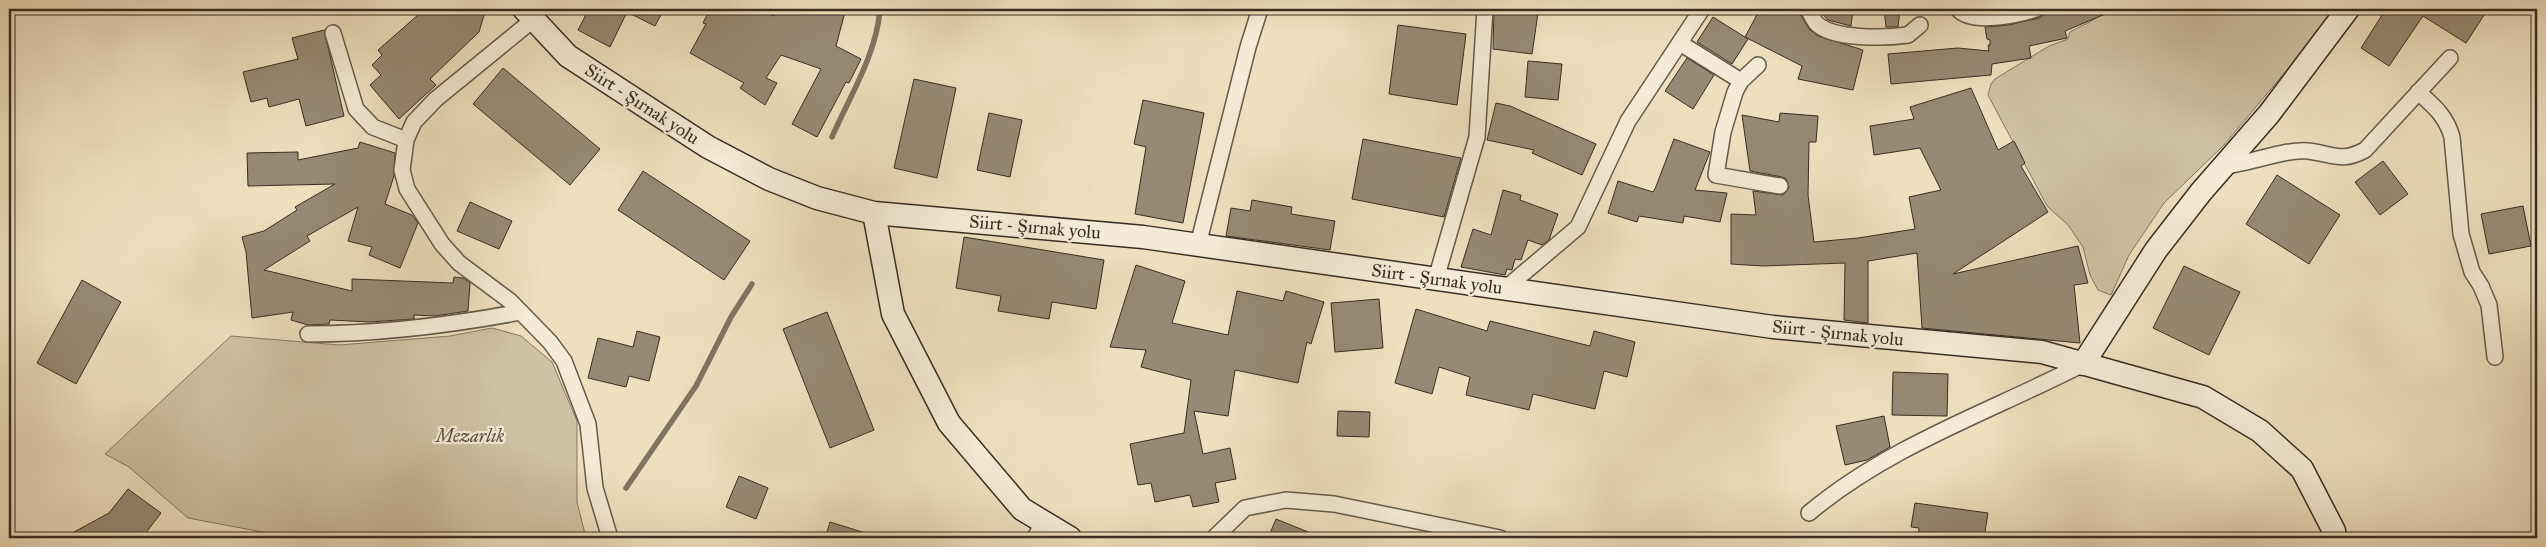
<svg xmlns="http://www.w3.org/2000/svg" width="2546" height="547" font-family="'IM FELL Great Primer',serif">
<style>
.green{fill:#d0c1a4;stroke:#857664}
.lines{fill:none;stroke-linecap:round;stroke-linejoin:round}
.stream{stroke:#817361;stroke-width:5.5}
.building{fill:#988974;stroke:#3a2c23}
.street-casing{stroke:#67594a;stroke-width:18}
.secondary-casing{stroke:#3a2c23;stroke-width:25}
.street{stroke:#f5ead5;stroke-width:15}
.secondary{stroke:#f5ead5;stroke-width:22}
.labels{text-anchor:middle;stroke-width:4.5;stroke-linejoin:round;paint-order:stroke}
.street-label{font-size:18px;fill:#3a2c23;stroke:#f5ead5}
.park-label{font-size:18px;font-style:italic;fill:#584a3d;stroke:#f5ead5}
</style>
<rect width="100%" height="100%" fill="#efdfbf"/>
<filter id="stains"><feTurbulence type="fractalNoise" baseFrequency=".004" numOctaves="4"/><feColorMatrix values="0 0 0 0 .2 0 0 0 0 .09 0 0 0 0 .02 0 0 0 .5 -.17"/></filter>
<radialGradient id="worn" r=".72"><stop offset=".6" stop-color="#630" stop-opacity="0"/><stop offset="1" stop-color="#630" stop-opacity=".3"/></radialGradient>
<path class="green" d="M 2104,9 L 2338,9 L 2224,145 L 2164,203 L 2129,255 L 2111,295 L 2098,290 L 2090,275 L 2083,247 L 2068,225 L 2047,206 L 1988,95 L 1991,84 L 1995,79 L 2049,46 L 2068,39 L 2070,32 L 2095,19 Z
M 492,328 L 521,336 L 552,362 L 577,421 L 577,502 L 586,538 L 368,538 L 350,535 L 273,534 L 188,518 L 129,467 L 105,454 L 231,336 L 339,345 L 450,336 Z"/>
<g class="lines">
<path class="stream" d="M 832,137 C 850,96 877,53 880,9
M 626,488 L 696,386 L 731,317 L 752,284"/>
</g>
<path class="building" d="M 414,9 L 480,9 L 484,15 L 479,32 L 430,79 L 436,85 L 399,119 L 370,85 L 381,75 L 372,65 L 382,55 L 378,50 L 418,15 Z
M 589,9 L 664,9 L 655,26 L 627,12 L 610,47 L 578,30 Z
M 710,9 L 759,9 L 774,16 L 776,9 L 835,9 L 845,12 L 836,46 L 861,59 L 849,83 L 846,82 L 817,137 L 792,124 L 821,69 L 781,55 L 766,78 L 777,83 L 765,105 L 740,88 L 744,83 L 690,53 L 706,24 L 703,23 Z
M 1494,9 L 1538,13 L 1532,54 L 1493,49 Z
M 1760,9 L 1794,9 L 1799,12 L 1809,29 L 1818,36 L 1863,50 L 1853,90 L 1798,79 L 1802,66 L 1745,37 Z
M 1818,9 L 1853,9 L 1851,26 L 1828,20 Z
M 1884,9 L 1900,9 L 1898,27 L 1886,27 Z
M 2045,9 L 2117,9 L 2065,31 L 2067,38 L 2029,46 L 2031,58 L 1992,64 L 1991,75 L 1891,84 L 1888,54 L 1958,48 L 1989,51 L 1988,45 L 1990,45 L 1990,40 L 1987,39 L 1985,27 L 2008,25 L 2039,18 L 2043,15 Z
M 2386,9 L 2488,9 L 2466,43 L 2423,16 L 2389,66 L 2361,48 Z
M 1713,17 L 1748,39 L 1732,64 L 1697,42 Z
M 1398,25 L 1466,34 L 1457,105 L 1389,94 Z
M 324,30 L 344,116 L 306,126 L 299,99 L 269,107 L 267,98 L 251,102 L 243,72 L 298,59 L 292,38 Z
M 1687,58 L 1714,75 L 1693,109 L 1665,91 Z
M 1528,61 L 1562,64 L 1558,100 L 1525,97 Z
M 503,68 L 600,149 L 570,185 L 473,104 Z
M 914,79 L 956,88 L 937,178 L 894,168 Z
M 1971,88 L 1998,150 L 2014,141 L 2025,163 L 2021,166 L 2048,212 L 1953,274 L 2078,246 L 2088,283 L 2074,285 L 2080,343 L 1922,328 L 1917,253 L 1868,261 L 1868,323 L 1844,320 L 1845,263 L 1763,266 L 1731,264 L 1731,214 L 1756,215 L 1753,191 L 1783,195 L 1789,187 L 1786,179 L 1782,177 L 1750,171 L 1742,115 L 1779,122 L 1780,113 L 1818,116 L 1816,142 L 1809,142 L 1808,195 L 1814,242 L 1858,238 L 1915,229 L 1909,197 L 1941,190 L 1920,148 L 1874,155 L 1870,126 L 1914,119 L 1910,107 Z
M 1143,100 L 1204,113 L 1183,223 L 1135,214 L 1146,147 L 1134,144 Z
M 1496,103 L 1510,106 L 1596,144 L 1582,175 L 1532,153 L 1534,150 L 1487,140 Z
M 989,113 L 1022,120 L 1010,177 L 977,170 Z
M 1363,139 L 1461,158 L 1444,217 L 1352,199 Z
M 1674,139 L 1710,152 L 1695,190 L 1727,193 L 1720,222 L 1684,216 L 1683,223 L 1639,216 L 1637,222 L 1608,213 L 1618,181 L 1653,192 L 1655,189 Z
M 360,142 L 395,153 L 394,176 L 385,204 L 412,215 L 418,223 L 400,268 L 369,255 L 372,247 L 348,241 L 358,207 L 307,236 L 310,241 L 264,270 L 352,291 L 352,279 L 453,283 L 454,277 L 463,278 L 470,283 L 468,311 L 435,316 L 414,315 L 414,319 L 370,322 L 330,320 L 329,324 L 308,325 L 291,320 L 293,312 L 252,318 L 246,252 L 242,237 L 264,231 L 297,210 L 295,207 L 335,184 L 248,186 L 247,153 L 298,152 L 298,160 L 358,148 Z
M 2383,161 L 2408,194 L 2380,215 L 2355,182 Z
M 643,171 L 750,241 L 724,280 L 618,210 Z
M 2277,175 L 2340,215 L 2309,264 L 2246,224 Z
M 1503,190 L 1521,195 L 1520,200 L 1558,214 L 1549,240 L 1542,245 L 1528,240 L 1521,260 L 1515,259 L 1512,270 L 1507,269 L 1505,275 L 1461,267 L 1473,229 L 1491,235 Z
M 1252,200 L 1292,207 L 1291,214 L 1335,221 L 1330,250 L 1226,236 L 1231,208 L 1250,211 Z
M 470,202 L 512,221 L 499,249 L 457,231 Z
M 2523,206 L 2531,246 L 2489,254 L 2481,214 Z
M 964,237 L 1104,260 L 1096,309 L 1052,302 L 1049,319 L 998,311 L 1001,296 L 956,288 Z
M 1136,265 L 1185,281 L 1172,323 L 1228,335 L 1237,291 L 1283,301 L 1286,291 L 1324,302 L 1311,344 L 1307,342 L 1298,383 L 1235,370 L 1228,416 L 1194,411 L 1203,454 L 1230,448 L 1236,479 L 1215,483 L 1219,502 L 1193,507 L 1190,495 L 1155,502 L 1151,483 L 1138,485 L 1130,444 L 1184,433 L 1191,380 L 1141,367 L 1146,350 L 1110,347 Z
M 2184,266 L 2240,292 L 2209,355 L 2153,328 Z
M 82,280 L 121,302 L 76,384 L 37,363 Z
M 1379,299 L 1383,348 L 1335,352 L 1331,303 Z
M 1416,309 L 1487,331 L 1490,321 L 1590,346 L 1594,331 L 1635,342 L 1627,377 L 1604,371 L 1595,409 L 1533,394 L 1529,410 L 1466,395 L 1470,377 L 1439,367 L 1432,394 L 1395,383 Z
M 827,312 L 874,430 L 830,448 L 783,329 Z
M 637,331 L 660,337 L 649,381 L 629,376 L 626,387 L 588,378 L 598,338 L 633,347 Z
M 1893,372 L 1948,374 L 1947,416 L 1892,415 Z
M 1338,411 L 1370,412 L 1369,437 L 1337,436 Z
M 1884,416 L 1890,447 L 1867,460 L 1845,465 L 1836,426 Z
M 739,476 L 768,488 L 756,519 L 726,507 Z
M 128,489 L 161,513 L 142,538 L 63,538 L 109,513 Z
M 1915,503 L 1988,513 L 1984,538 L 1918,538 L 1919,528 L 1911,527 Z
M 1276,519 L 1323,538 L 1268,538 Z
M 830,522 L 872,535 L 871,538 L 825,538 Z"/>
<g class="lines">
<g class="street-casing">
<path id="street" d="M 1808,9 C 1810,13 1813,19 1816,23 C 1832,40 1886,38 1908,35 L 1920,25
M 1958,9 C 1971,25 2018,15 2036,9
M 534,19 L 436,99 L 414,122 L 406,140 L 402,170 L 407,189 L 442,244 L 459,263 L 510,301 L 550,342 L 564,361 L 588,424 L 595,488 L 610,538
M 333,33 L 356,109 L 373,127 L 406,140
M 1680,43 L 1741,81
M 1758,65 L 1741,81 L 1735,92 L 1723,132 L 1716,175 L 1780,186
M 2418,92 C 2434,106 2446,116 2452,137 L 2461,234 L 2472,272 L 2481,286 L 2489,305 L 2495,357
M 2223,166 C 2250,164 2283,149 2308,151 C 2333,154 2341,163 2365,150 L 2450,58
M 1198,245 L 1248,47 L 1260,9
M 1436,279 L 1477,137 L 1485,9
M 1506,288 L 1578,227 L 1628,121 L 1702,9
M 308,334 C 379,334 451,325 521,312
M 1809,513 C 1890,445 1990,412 2083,364
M 1035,538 L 1043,522
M 1214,538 L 1245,508 L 1286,500 L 1334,504 L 1500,538"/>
</g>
<g class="secondary-casing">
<path id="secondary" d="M 524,9 L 568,56 L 654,112 L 708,147 L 769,179 L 817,198 L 874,213 L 1143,237 L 1773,327 L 2042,352 L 2203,397 L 2260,431 L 2302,469 L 2334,531 L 2335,538
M 874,213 L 893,314 L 949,423 L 1022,509 L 1070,538
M 2083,364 L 2156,250 L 2201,192 L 2269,114 L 2348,9"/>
</g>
<use href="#street" class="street"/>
<use href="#secondary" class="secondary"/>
</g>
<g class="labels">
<g class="street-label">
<text transform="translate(642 104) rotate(33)" y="6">Siirt - Şırnak yolu</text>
<text transform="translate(1035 227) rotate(5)" y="6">Siirt - Şırnak yolu</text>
<text transform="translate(1437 279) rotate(8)" y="6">Siirt - Şırnak yolu</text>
<text transform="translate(1838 333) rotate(6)" y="6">Siirt - Şırnak yolu</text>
</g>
<g class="park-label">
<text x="470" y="442">Mezarlık</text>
</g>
</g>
<rect width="2546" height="547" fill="none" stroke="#efdfbf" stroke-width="30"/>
<rect x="10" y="10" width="2526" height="527" fill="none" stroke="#3a2c23" stroke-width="2.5"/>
<rect x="15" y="15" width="2516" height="517" fill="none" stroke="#3a2c23"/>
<rect width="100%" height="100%" filter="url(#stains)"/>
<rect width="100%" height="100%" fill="url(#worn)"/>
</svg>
